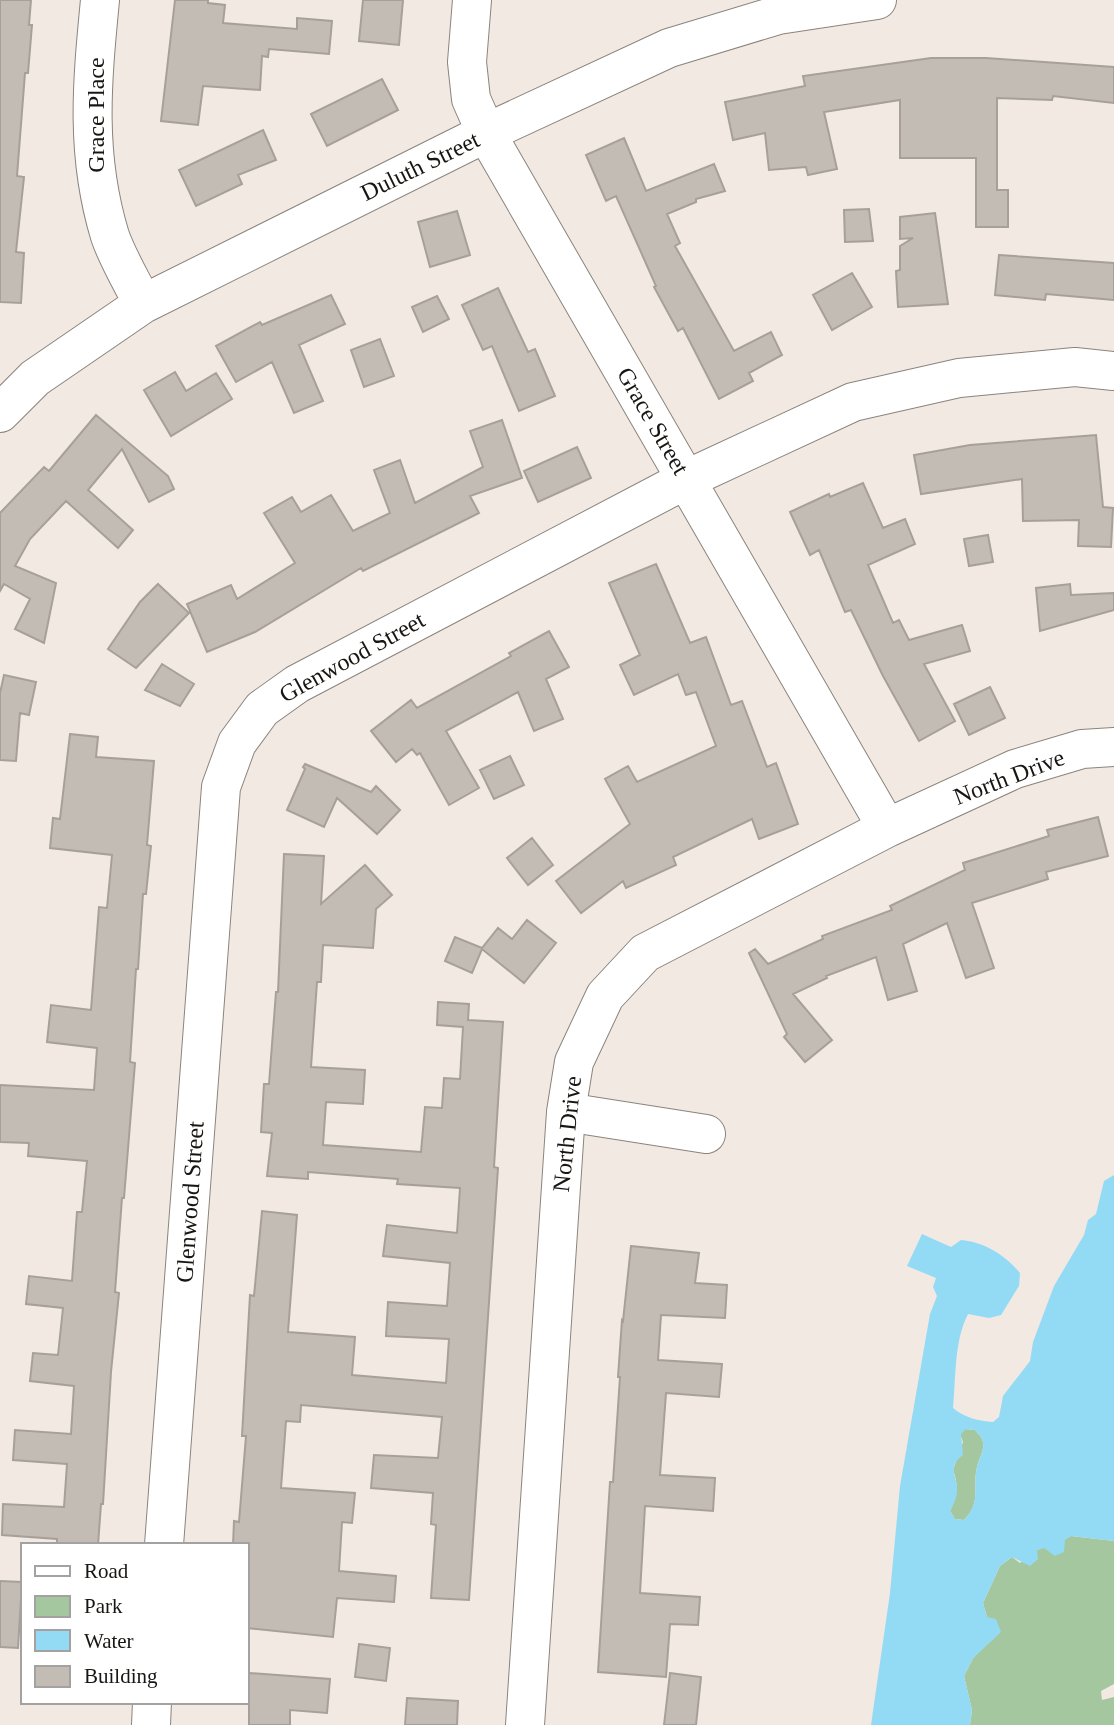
<svg xmlns="http://www.w3.org/2000/svg" width="1114" height="1725" font-family="'Times New Roman',serif">
<style>
.green{fill:#a4c79f}
.water{fill:#93dbf5;fill-rule:evenodd}
.building{fill:#c3bcb5;stroke:#a7a09a;stroke-width:2}
.lines{fill:none;stroke-linecap:round;stroke-linejoin:round}
.minor-casing{stroke:#8b847d;stroke-width:40}
.minor{stroke:#fff;stroke-width:38}
.labels{text-anchor:middle;stroke-width:5;stroke-linejoin:round;paint-order:stroke}
.street-label{font-size:24px;fill:#181613;stroke:#fff}
</style>
<rect width="100%" height="100%" fill="#f1e9e2"/>
<path class="green" d="M 965,1429 L 975,1430 C 977,1433 981,1436 982,1439 C 986,1449 979,1458 977,1467 C 972,1488 982,1501 964,1520 L 955,1519 L 950,1511 C 957,1496 959,1485 953,1470 L 963,1442 L 960,1434 Z
M 1071,1536 L 1114,1541 L 1114,1684 L 1101,1691 L 1102,1700 L 1114,1697 L 1114,1725 L 970,1725 L 972,1710 L 964,1676 L 973,1658 L 1000,1632 L 987,1617 L 983,1603 L 1000,1566 L 1012,1557 L 1020,1563 L 1037,1550 Z"/>
<path class="water" d="M 1114,1175 L 1114,1541 L 1071,1536 L 1065,1540 L 1064,1552 L 1055,1556 L 1044,1548 L 1037,1550 L 1038,1559 L 1030,1566 L 1012,1557 L 1000,1566 L 983,1603 L 987,1617 L 996,1619 L 1001,1632 L 973,1658 L 964,1676 L 972,1710 L 970,1725 L 871,1725 L 890,1593 L 900,1486 L 930,1314 L 937,1296 L 933,1287 L 936,1278 L 907,1266 L 922,1234 L 951,1247 L 961,1240 C 984,1242 1005,1255 1020,1273 L 1019,1286 L 1001,1315 L 989,1318 L 968,1314 C 954,1341 956,1378 953,1408 C 965,1418 979,1421 993,1422 L 999,1417 L 1003,1396 L 1030,1361 L 1033,1342 L 1054,1286 L 1084,1235 L 1088,1220 L 1096,1214 L 1104,1181 ZM 966,1429 L 975,1430 C 977,1433 981,1436 982,1439 C 986,1449 979,1458 977,1467 C 972,1487 982,1501 964,1520 L 955,1519 L 950,1511 C 953,1505 956,1500 957,1493 C 958,1475 946,1468 963,1455 L 961,1434 Z"/>
<path class="building" d="M 0,0 L 31,0 L 29,25 L 32,25 L 28,73 L 25,73 L 17,176 L 24,177 L 16,252 L 24,253 L 21,303 L 0,302 Z
M 175,0 L 208,0 L 208,3 L 225,5 L 223,23 L 297,29 L 297,18 L 332,21 L 329,54 L 269,49 L 268,57 L 262,56 L 260,90 L 203,86 L 198,125 L 161,121 Z
M 363,0 L 403,0 L 399,45 L 359,41 Z
M 931,58 L 986,58 L 1114,67 L 1114,103 L 1053,96 L 1052,100 L 997,98 L 997,190 L 1008,190 L 1008,227 L 976,227 L 976,158 L 900,158 L 900,100 L 824,112 L 837,169 L 808,175 L 806,167 L 769,170 L 765,133 L 733,140 L 725,102 L 805,86 L 803,76 Z
M 382,79 L 398,110 L 327,146 L 311,114 Z
M 263,130 L 276,160 L 238,175 L 242,184 L 196,206 L 179,170 Z
M 624,138 L 646,191 L 714,164 L 725,191 L 696,199 L 696,202 L 667,214 L 680,243 L 675,246 L 734,351 L 771,332 L 782,355 L 749,373 L 753,381 L 719,399 L 683,328 L 678,331 L 654,287 L 656,286 L 616,196 L 606,201 L 586,155 Z
M 869,209 L 873,241 L 845,242 L 844,210 Z
M 457,211 L 470,255 L 430,267 L 418,222 Z
M 935,213 L 948,304 L 898,307 L 896,271 L 900,270 L 900,246 L 913,238 L 900,239 L 900,217 Z
M 999,255 L 1114,263 L 1114,300 L 1046,294 L 1045,300 L 995,295 Z
M 852,273 L 872,307 L 832,330 L 813,295 Z
M 498,288 L 528,352 L 535,349 L 555,396 L 519,411 L 492,346 L 483,350 L 462,305 Z
M 331,295 L 345,324 L 299,345 L 323,401 L 294,413 L 272,362 L 236,382 L 216,346 L 260,322 L 262,325 Z
M 437,296 L 449,319 L 423,332 L 412,307 Z
M 380,339 L 394,376 L 364,387 L 351,350 Z
M 175,372 L 186,391 L 216,373 L 232,399 L 171,436 L 144,390 Z
M 96,415 L 168,476 L 174,489 L 149,502 L 122,449 L 88,490 L 133,530 L 118,548 L 66,501 L 30,539 L 15,566 L 56,583 L 44,643 L 15,629 L 30,599 L 4,584 L 0,591 L 0,513 L 44,467 L 49,471 Z
M 502,420 L 522,478 L 470,496 L 479,513 L 363,571 L 361,568 L 255,632 L 207,652 L 187,604 L 231,585 L 237,599 L 295,563 L 264,513 L 292,497 L 301,512 L 331,495 L 353,531 L 390,513 L 374,470 L 400,460 L 415,503 L 483,467 L 470,431 Z
M 1096,435 L 1103,507 L 1113,508 L 1111,547 L 1078,546 L 1079,520 L 1023,521 L 1022,479 L 921,494 L 914,455 L 970,445 Z
M 577,447 L 591,478 L 538,502 L 524,471 Z
M 863,483 L 883,528 L 905,519 L 915,544 L 868,565 L 893,623 L 899,620 L 909,640 L 962,625 L 970,651 L 924,664 L 955,721 L 919,741 L 883,676 L 851,610 L 845,612 L 819,550 L 810,555 L 790,512 L 829,494 L 830,497 Z
M 988,535 L 993,562 L 969,566 L 964,539 Z
M 656,564 L 690,643 L 706,637 L 731,705 L 742,701 L 767,767 L 776,763 L 798,824 L 759,839 L 752,819 L 673,857 L 676,865 L 626,888 L 623,881 L 581,913 L 556,881 L 630,824 L 605,779 L 628,766 L 637,782 L 716,746 L 696,692 L 686,695 L 678,674 L 634,695 L 620,665 L 640,655 L 609,583 Z
M 158,584 L 189,613 L 136,668 L 108,649 L 140,602 Z
M 1070,584 L 1071,595 L 1114,593 L 1114,610 L 1040,631 L 1036,588 Z
M 549,631 L 569,667 L 546,679 L 563,719 L 534,731 L 518,692 L 446,731 L 479,788 L 449,805 L 420,753 L 417,755 L 412,749 L 396,762 L 371,731 L 411,700 L 417,708 L 511,656 L 509,653 Z
M 162,664 L 194,684 L 180,706 L 145,690 Z
M 4,675 L 36,682 L 29,715 L 20,713 L 16,761 L 0,760 L 0,693 Z
M 990,687 L 1005,718 L 969,735 L 954,704 Z
M 70,734 L 98,737 L 96,757 L 154,761 L 147,845 L 151,846 L 146,894 L 143,894 L 138,969 L 136,969 L 130,1062 L 135,1063 L 124,1198 L 122,1198 L 115,1292 L 119,1293 L 111,1372 L 103,1504 L 101,1504 L 98,1545 L 57,1545 L 57,1539 L 2,1535 L 3,1504 L 64,1507 L 67,1464 L 13,1460 L 15,1430 L 71,1434 L 74,1386 L 30,1381 L 33,1353 L 58,1355 L 63,1308 L 26,1304 L 29,1276 L 72,1281 L 77,1212 L 82,1212 L 87,1161 L 28,1156 L 29,1143 L 0,1142 L 0,1085 L 94,1090 L 97,1048 L 47,1042 L 51,1005 L 91,1010 L 99,907 L 107,908 L 112,855 L 50,848 L 53,818 L 60,819 Z
M 510,756 L 524,785 L 494,799 L 480,770 Z
M 305,764 L 371,792 L 376,786 L 400,810 L 377,834 L 337,798 L 324,827 L 287,810 L 305,769 L 303,767 Z
M 1098,817 L 1108,856 L 1046,872 L 1048,879 L 972,903 L 994,968 L 966,978 L 947,923 L 903,944 L 917,991 L 888,1000 L 876,957 L 826,976 L 827,978 L 793,994 L 832,1040 L 805,1062 L 784,1037 L 787,1034 L 749,953 L 755,949 L 768,964 L 823,939 L 822,936 L 892,910 L 890,906 L 965,870 L 963,863 L 1049,836 L 1047,830 Z
M 532,838 L 553,865 L 528,885 L 507,858 Z
M 284,854 L 324,856 L 321,904 L 365,865 L 392,895 L 376,909 L 373,948 L 323,945 L 321,982 L 317,982 L 311,1067 L 365,1070 L 363,1104 L 326,1102 L 323,1145 L 421,1152 L 425,1107 L 442,1108 L 444,1078 L 460,1079 L 463,1027 L 437,1025 L 438,1002 L 469,1004 L 468,1020 L 503,1022 L 494,1167 L 498,1168 L 469,1600 L 431,1598 L 436,1525 L 431,1524 L 433,1493 L 371,1488 L 374,1455 L 438,1458 L 442,1417 L 301,1405 L 300,1422 L 286,1421 L 281,1488 L 355,1493 L 352,1523 L 342,1522 L 339,1571 L 396,1576 L 394,1602 L 337,1598 L 333,1637 L 247,1628 L 247,1545 L 233,1545 L 234,1521 L 239,1522 L 246,1436 L 242,1436 L 250,1295 L 254,1296 L 262,1211 L 297,1215 L 288,1332 L 355,1337 L 352,1375 L 446,1383 L 449,1339 L 386,1336 L 388,1302 L 447,1306 L 450,1263 L 383,1256 L 387,1225 L 457,1233 L 460,1188 L 397,1184 L 398,1179 L 308,1172 L 308,1179 L 267,1176 L 272,1133 L 261,1132 L 264,1084 L 269,1084 L 276,992 L 278,992 Z
M 527,920 L 556,943 L 524,983 L 482,949 L 472,973 L 445,961 L 455,937 L 482,948 L 498,928 L 512,939 Z
M 631,1246 L 699,1253 L 695,1283 L 727,1285 L 725,1318 L 661,1315 L 658,1360 L 722,1364 L 719,1397 L 666,1393 L 660,1475 L 715,1478 L 713,1511 L 645,1506 L 640,1593 L 700,1597 L 698,1625 L 670,1624 L 666,1677 L 598,1672 L 610,1482 L 613,1482 L 620,1377 L 618,1377 L 622,1320 L 623,1321 Z
M 0,1581 L 22,1582 L 18,1648 L 0,1647 Z
M 359,1644 L 390,1648 L 386,1681 L 355,1677 Z
M 249,1673 L 330,1679 L 327,1713 L 290,1710 L 290,1725 L 249,1725 Z
M 670,1673 L 701,1677 L 696,1725 L 664,1725 Z
M 407,1698 L 458,1701 L 457,1725 L 405,1725 Z"/>
<g class="lines">
<g class="minor-casing">
<path id="minor" d="M 100,0 C 92,83 85,154 110,236 C 118,259 132,282 143,304
M 472,0 L 467,62 L 471,99 L 486,133 L 887,828
M 0,413 L 35,378 L 143,304 L 486,133 L 669,48 L 778,15 L 877,0
M 566,1112 L 706,1134
M 164,1545 L 221,787 L 237,743 L 262,709 L 297,684 L 687,479 L 853,402 L 959,378 L 1075,367 L 1114,371
M 151,1725 L 152,1702
M 525,1725 L 566,1112 L 574,1062 L 605,996 L 645,953 L 887,828 L 1015,769 L 1082,749 L 1114,747"/>
</g>
<use href="#minor" class="minor"/>
</g>
<g class="labels">
<g class="street-label">
<text transform="translate(96 115) rotate(-90)" y="8">Grace Place</text>
<text transform="translate(420 166) rotate(-26)" y="8">Duluth Street</text>
<text transform="translate(653 421) rotate(60)" y="8">Grace Street</text>
<text transform="translate(352 657) rotate(-29)" y="8">Glenwood Street</text>
<text transform="translate(1009 777) rotate(-21)" y="8">North Drive</text>
<text transform="translate(567 1134) rotate(-84)" y="8">North Drive</text>
<text transform="translate(190 1202) rotate(-86)" y="8">Glenwood Street</text>
</g>
</g>
<rect x="21" y="1543" width="228" height="161" fill="#ffffff" stroke="#a3a2a1" stroke-width="2"/>
<rect x="35" y="1566" width="35" height="10" fill="#ffffff" stroke="#a3a2a1" stroke-width="2"/>
<text x="84" y="1578" font-size="21" fill="#181613">Road</text>
<rect x="35" y="1596" width="35" height="21" fill="#a4c79f" stroke="#a3a2a1" stroke-width="2"/>
<text x="84" y="1613" font-size="21" fill="#181613">Park</text>
<rect x="35" y="1630" width="35" height="21" fill="#93dbf5" stroke="#a3a2a1" stroke-width="2"/>
<text x="84" y="1648" font-size="21" fill="#181613">Water</text>
<rect x="35" y="1666" width="35" height="21" fill="#c3bcb5" stroke="#a3a2a1" stroke-width="2"/>
<text x="84" y="1683" font-size="21" fill="#181613">Building</text>
</svg>
